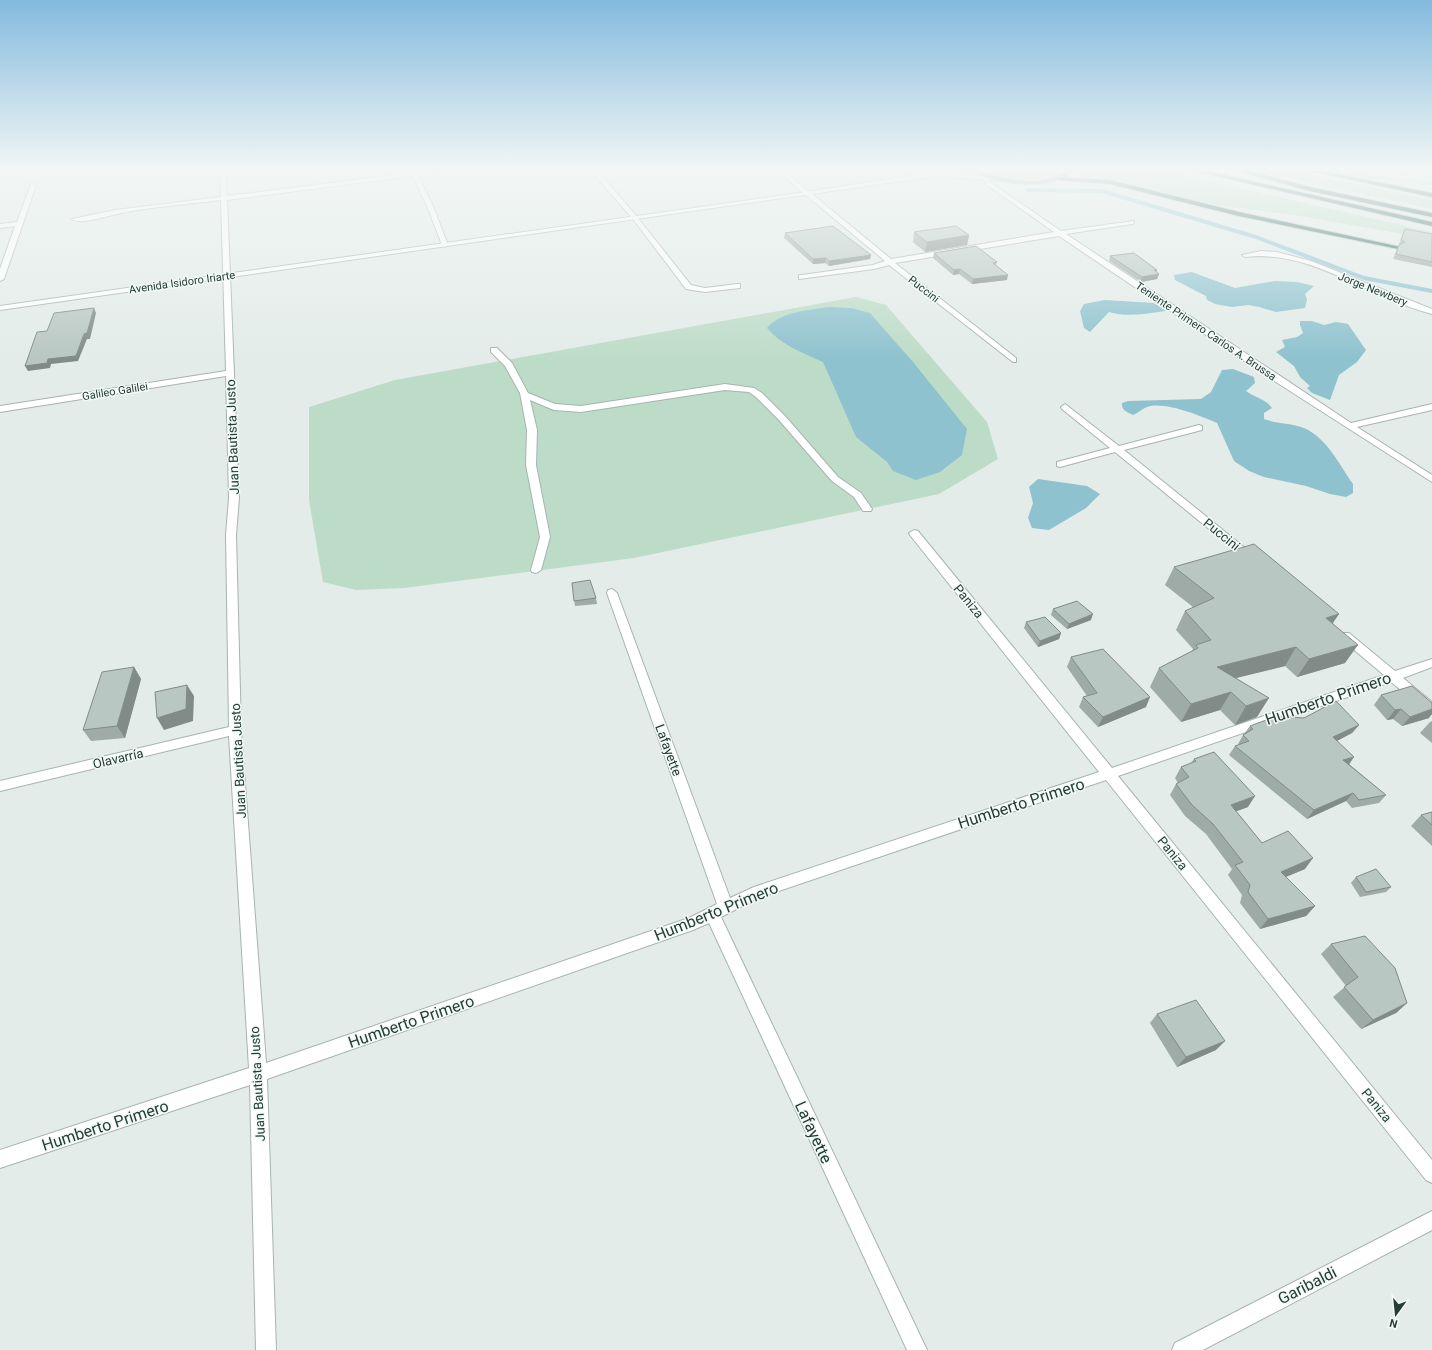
<svg xmlns="http://www.w3.org/2000/svg" width="1432" height="1350" font-family="Roboto,sans-serif">
<style>
.green{fill:#bddcc7}
.water{fill:#8ec2ce}
.lines{fill:none;stroke-linecap:round;stroke-linejoin:round}
.stream{stroke:#8ec2ce;stroke-width:4}
.street-casing{stroke:#a6b4af;stroke-width:2}
.secondary-casing{stroke:#a2b7b1;stroke-width:2}
.primary-casing{stroke:#c2c9c7;stroke-width:2}
.highway-casing{stroke:#c2c9c7;stroke-width:2}
.street{fill:#fff;fill-rule:evenodd}
.secondary{fill:#fff;fill-rule:evenodd}
.primary{fill:#6a9f94;fill-rule:evenodd}
.highway{fill:#31675e;fill-rule:evenodd}
.wall{fill:#9eaba7}
.shaded-wall{fill:#818b88}
.building{fill:#b8c7c2;stroke:#818b88}
.labels{text-anchor:middle;stroke-width:3;stroke-linejoin:round;paint-order:stroke}
.far-street-label{font-size:11px;fill:#243d37;stroke:#f3f9f6}
.street-label{font-size:13px;fill:#243d37;stroke:#f3f9f6}
.near-street-label{font-size:16px;fill:#243d37;stroke:#f3f9f6}
</style>
<rect width="100%" height="100%" fill="#e3ece8"/>
<path class="green" d="M 987,171 L 1060,171 C 1041,185 1007,179 987,171 Z
M 1080,171 L 1165,171 L 1432,232 L 1432,239 L 1300,216 L 1217,205 L 1125,183 L 1085,177 L 1080,175 Z
M 1257,171 L 1292,171 L 1432,200 L 1432,209 Z
M 1330,171 L 1432,182 L 1432,186 L 1369,179 Z
M 856,297 L 886,305 L 987,422 L 998,459 L 939,494 L 634,558 L 404,588 L 356,590 L 323,582 L 309,500 L 309,407 L 395,380 Z"/>
<path class="water" d="M 1192,272 L 1235,288 L 1275,281 L 1297,282 L 1314,286 L 1305,294 L 1307,299 L 1305,308 L 1276,312 L 1259,307 L 1248,305 L 1232,307 L 1215,304 L 1207,300 L 1206,296 L 1175,280 L 1174,275 Z
M 1105,300 L 1154,303 L 1166,311 C 1147,313 1128,318 1109,312 L 1090,332 L 1084,328 L 1080,311 L 1084,304 Z
M 829,307 L 851,308 L 870,313 L 913,362 L 967,429 L 962,455 L 940,472 L 916,480 L 893,471 L 887,462 L 856,437 L 823,362 C 803,353 781,345 767,328 C 779,312 810,310 829,307 Z
M 1300,321 L 1312,321 L 1324,325 L 1336,322 L 1348,324 L 1366,350 L 1357,362 L 1339,375 L 1330,400 L 1312,393 L 1307,388 L 1310,386 L 1300,377 L 1294,366 L 1276,352 L 1285,347 L 1282,340 L 1297,337 L 1303,333 L 1300,325 Z
M 1233,369 L 1254,377 L 1255,383 L 1246,391 C 1255,398 1266,399 1272,408 L 1264,413 L 1264,419 C 1277,424 1293,423 1304,428 C 1327,438 1339,464 1353,484 L 1353,493 L 1346,497 L 1330,494 L 1306,486 L 1264,477 L 1249,471 L 1234,461 L 1217,423 C 1200,416 1165,401 1147,407 C 1142,409 1138,413 1133,415 C 1127,412 1121,410 1122,403 L 1128,401 L 1201,399 L 1211,392 L 1222,370 Z
M 1038,479 L 1087,486 L 1100,494 L 1086,508 L 1049,530 L 1032,528 L 1028,518 L 1033,503 L 1029,487 Z"/>
<g class="lines">
<path class="stream" d="M 1028,190 L 1102,191 L 1256,237 L 1364,278 L 1432,291"/>
<g class="street-casing">
<path id="street" d="M 220,171 L 226,171 L 227,196 L 411,173 L 410,171 L 443,171 L 418,176 L 433,206 L 448,245 L 445,247 L 442,245 L 427,206 L 413,176 L 227,200 L 239,498 L 236,535 L 241,730 L 266,1063 L 689,918 L 717,904 L 607,593 L 608,590 L 612,589 L 617,593 L 730,898 L 754,887 L 1099,772 L 910,535 L 909,533 L 914,530 L 918,531 L 1112,768 L 1384,675 L 1341,639 L 1339,636 L 1341,633 L 1349,633 L 1395,671 L 1432,659 L 1432,667 L 1403,678 L 1432,702 L 1432,714 L 1428,712 L 1391,682 L 1118,776 L 1432,1160 L 1432,1183 L 1426,1180 L 1106,780 L 758,898 L 721,917 L 927,1350 L 907,1350 L 709,923 L 693,930 L 267,1079 L 276,1350 L 256,1350 L 250,1085 L 0,1168 L 0,1150 L 249,1068 L 229,736 L 0,791 L 0,781 L 229,727 L 226,535 L 229,498 L 226,376 L 0,412 L 0,406 L 226,371 L 221,200 C 183,205 142,207 105,217 C 96,219 79,224 72,219 L 115,210 L 221,197 Z
M 591,171 L 598,171 L 637,217 L 691,285 L 705,288 L 737,284 L 740,284 L 740,288 L 705,292 L 686,289 L 633,219 Z
M 777,171 L 784,171 L 891,259 L 1054,232 L 987,185 L 982,178 L 985,176 L 991,183 L 1061,231 L 1134,221 L 1134,223 L 1132,224 L 1066,234 L 1351,423 L 1432,404 L 1432,410 L 1357,427 L 1432,475 L 1432,482 L 1262,373 L 1059,236 L 895,263 L 1016,358 L 1016,362 L 1013,362 L 889,265 L 874,269 L 799,279 L 799,275 L 802,275 L 873,265 L 885,261 Z
M 1432,171 L 1432,175 L 1401,179 L 1398,177 Z
M 31,184 L 36,185 L 4,279 L 0,281 L 0,269 L 15,226 L 0,228 L 0,224 L 17,222 Z
M 1261,251 L 1277,252 L 1311,261 L 1432,309 L 1432,314 C 1369,298 1312,249 1245,257 L 1242,255 Z
M 491,348 L 497,348 L 512,363 L 528,393 L 555,404 L 581,406 L 725,384 L 754,388 L 762,393 L 785,416 L 838,477 L 861,493 L 872,509 L 871,511 L 863,511 L 854,497 L 832,481 L 779,420 L 756,397 L 749,392 L 725,390 L 581,412 L 554,410 L 530,400 L 537,430 L 536,465 L 550,537 L 541,570 L 536,573 L 532,572 L 531,570 L 540,537 L 526,465 L 527,430 L 520,393 L 505,366 L 491,352 Z
M 1065,404 L 1119,446 L 1199,425 L 1202,426 L 1202,430 L 1124,450 L 1255,556 L 1256,558 L 1255,560 L 1247,560 L 1115,452 L 1060,467 L 1057,466 L 1057,462 L 1110,448 L 1062,409 L 1061,407 Z
M 1432,1211 L 1432,1230 L 1203,1350 L 1172,1350 L 1175,1343 Z"/>
</g>
<g class="secondary-casing">
<path id="secondary" d="M 940,171 L 951,171 L 945,174 L 1000,177 L 1003,179 L 1000,181 L 937,176 L 0,310 L 0,306 L 806,192 Z"/>
</g>
<g class="primary-casing">
<path id="primary" d="M 973,171 C 982,171 989,174 997,176 C 1010,180 1024,181 1037,181 C 1052,180 1062,171 1073,171 C 1052,191 997,186 973,171 Z"/>
</g>
<g class="highway-casing">
<path id="highway" d="M 1194,171 L 1207,171 L 1432,222 L 1432,226 Z
M 1237,171 L 1249,171 L 1310,187 L 1432,213 L 1432,217 L 1310,191 Z
M 1309,171 L 1323,171 L 1432,193 L 1432,197 Z
M 1057,177 L 1110,180 L 1239,212 L 1401,247 L 1398,249 L 1239,216 L 1110,184 L 1059,180 L 1057,179 Z"/>
</g>
<use href="#street" class="street"/>
<use href="#secondary" class="secondary"/>
<use href="#primary" class="primary"/>
<use href="#highway" class="highway"/>
</g>
<path class="wall" d="M 1405,229 L 1432,234 L 1432,267 L 1393,259 Z
M 914,232 L 969,235 L 967,245 L 925,252 L 913,242 Z
M 785,233 L 871,255 L 870,259 L 829,266 L 825,263 L 813,264 L 784,238 Z
M 934,253 L 997,262 L 996,265 L 1007,280 L 972,284 L 959,274 L 953,275 L 933,258 Z
M 1110,256 L 1156,272 L 1159,274 L 1157,279 L 1141,282 L 1109,261 Z
M 1174,567 L 1333,624 L 1345,663 L 1297,677 L 1285,666 L 1236,678 L 1257,717 L 1235,725 L 1220,710 L 1181,722 L 1150,687 L 1159,668 L 1192,651 L 1193,649 L 1176,630 L 1185,611 L 1193,607 L 1165,585 Z
M 572,583 L 596,598 L 597,604 L 575,606 Z
M 1053,609 L 1091,620 L 1067,629 L 1051,615 Z
M 1026,622 L 1061,633 L 1059,639 L 1038,647 L 1024,628 Z
M 1071,657 L 1146,707 L 1098,727 L 1079,707 L 1083,697 L 1087,696 L 1067,667 Z
M 134,667 L 141,679 L 125,738 L 91,741 L 83,730 Z
M 1381,695 L 1429,718 L 1402,726 L 1393,719 L 1387,720 L 1374,705 Z
M 1432,721 L 1432,743 L 1420,733 L 1430,722 Z
M 1359,725 L 1352,733 L 1337,741 L 1349,764 L 1386,795 L 1379,803 L 1352,808 L 1346,801 L 1307,819 L 1229,755 L 1235,746 L 1239,745 L 1238,744 L 1243,735 L 1245,735 L 1244,734 L 1250,726 Z
M 1194,759 L 1248,807 L 1236,811 L 1262,843 L 1305,869 L 1286,877 L 1315,906 L 1306,916 L 1260,929 L 1240,903 L 1242,895 L 1228,875 L 1232,869 L 1206,834 L 1185,816 L 1170,795 L 1176,784 L 1178,783 L 1175,778 L 1181,767 L 1191,763 Z
M 1432,812 L 1432,846 L 1411,826 L 1421,815 Z
M 1356,877 L 1391,887 L 1386,892 L 1360,897 L 1351,883 Z
M 1331,944 L 1407,1003 L 1396,1013 L 1361,1029 L 1333,997 L 1346,986 L 1321,954 Z
M 1157,1014 L 1216,1050 L 1177,1067 L 1150,1023 Z"/>
<path class="shaded-wall" d="M 969,235 L 967,245 L 925,252 L 927,242 Z
M 871,255 L 870,259 L 829,266 L 829,261 Z
M 826,258 L 825,263 L 813,264 L 813,259 Z
M 960,269 L 959,274 L 953,275 L 954,270 Z
M 1154,270 L 1157,270 L 1155,275 L 1159,274 L 1157,279 L 1141,282 L 1142,277 Z
M 1008,275 L 1007,280 L 972,284 L 973,279 Z
M 94,308 L 96,313 L 90,339 L 87,339 L 78,361 L 51,364 L 50,368 L 28,371 L 25,366 L 48,359 Z
M 1093,614 L 1091,620 L 1067,629 L 1069,624 Z
M 1339,614 L 1327,632 L 1326,618 Z
M 1061,633 L 1059,639 L 1038,647 L 1040,641 Z
M 1358,645 L 1345,663 L 1297,677 L 1309,659 Z
M 1296,647 L 1285,666 L 1207,685 L 1217,667 Z
M 134,667 L 141,679 L 125,738 L 117,726 Z
M 187,685 L 194,696 L 193,721 L 164,730 L 157,718 Z
M 1231,692 L 1220,710 L 1181,722 L 1191,704 Z
M 1150,697 L 1146,707 L 1098,727 L 1103,717 Z
M 1269,698 L 1257,717 L 1235,725 L 1246,706 Z
M 1401,709 L 1393,719 L 1387,720 L 1395,710 Z
M 1432,709 L 1432,714 L 1429,718 L 1402,726 L 1410,717 Z
M 1359,725 L 1352,733 L 1327,746 L 1333,737 Z
M 1354,757 L 1348,766 L 1343,760 Z
M 1353,793 L 1346,801 L 1307,819 L 1314,810 Z
M 1255,796 L 1248,807 L 1224,816 L 1231,805 Z
M 1313,858 L 1305,869 L 1273,882 L 1281,872 Z
M 1315,906 L 1306,916 L 1260,929 L 1268,919 Z
M 1407,1003 L 1396,1013 L 1361,1029 L 1373,1020 Z
M 1225,1041 L 1216,1050 L 1177,1067 L 1186,1057 Z"/>
<path class="building" d="M 833,226 L 871,255 L 829,261 L 826,258 L 813,259 L 785,233 Z
M 956,226 L 969,235 L 927,242 L 914,232 Z
M 1405,229 L 1432,234 L 1432,262 L 1396,254 L 1399,245 L 1405,242 L 1401,240 Z
M 976,246 L 997,262 L 993,263 L 1008,275 L 973,279 L 960,269 L 954,270 L 934,253 Z
M 1134,253 L 1157,270 L 1154,270 L 1159,274 L 1142,277 L 1110,256 Z
M 94,308 L 87,333 L 84,334 L 76,356 L 48,359 L 47,363 L 25,366 L 37,332 L 47,331 L 54,313 Z
M 1254,544 L 1339,614 L 1326,618 L 1358,645 L 1309,659 L 1296,647 L 1217,667 L 1269,698 L 1246,706 L 1231,692 L 1191,704 L 1159,668 L 1198,648 L 1196,645 L 1211,640 L 1185,611 L 1214,598 L 1174,567 Z
M 590,580 L 596,598 L 574,601 L 572,583 Z
M 1077,601 L 1093,614 L 1069,624 L 1053,609 Z
M 1045,617 L 1061,633 L 1040,641 L 1026,622 Z
M 1103,649 L 1150,697 L 1103,717 L 1083,697 L 1097,693 L 1071,657 Z
M 134,667 L 117,726 L 83,730 L 102,672 Z
M 187,685 L 186,709 L 157,718 L 155,692 Z
M 1412,686 L 1432,703 L 1432,709 L 1410,717 L 1401,709 L 1395,710 L 1381,695 Z
M 1336,701 L 1359,725 L 1333,737 L 1354,757 L 1343,760 L 1386,795 L 1359,800 L 1353,793 L 1314,810 L 1235,746 L 1249,741 L 1243,735 L 1253,729 L 1250,726 L 1277,716 L 1304,718 Z
M 1214,752 L 1255,796 L 1231,805 L 1262,843 L 1288,831 L 1313,858 L 1281,872 L 1315,906 L 1268,919 L 1248,892 L 1250,885 L 1235,865 L 1243,862 L 1213,824 L 1192,805 L 1176,784 L 1189,777 L 1181,767 L 1196,761 L 1194,759 Z
M 1432,812 L 1432,825 L 1421,815 Z
M 1376,869 L 1391,887 L 1366,892 L 1356,877 Z
M 1365,936 L 1395,968 L 1407,1003 L 1373,1020 L 1344,987 L 1358,977 L 1331,944 Z
M 1196,1000 L 1225,1041 L 1186,1057 L 1157,1014 Z"/>
<linearGradient id="sky" x2="0" y2="1"><stop stop-color="#84bade"/><stop offset="0.47" stop-color="#f2f6f5"/><stop offset="1" stop-color="#f2f6f5" stop-opacity="0"/></linearGradient>
<rect width="1432" height="360" fill="url(#sky)"/>
<g class="labels">
<g class="far-street-label">
<text transform="translate(182 282) rotate(-8)" y="4">Avenida Isidoro Iriarte</text>
<text transform="translate(924 289) rotate(38)" y="4">Puccini</text>
<text transform="translate(1373 289) rotate(22)" y="4">Jorge Newbery</text>
<text transform="translate(1206 331) rotate(34)" y="4">Teniente Primero Carlos A. Brussa</text>
<text transform="translate(115 391) rotate(-9)" y="4">Galileo Galilei</text>
</g>
<g class="street-label">
<text transform="translate(232 437) rotate(-92)" y="5">Juan Bautista Justo</text>
<text transform="translate(1222 534) rotate(39)" y="5">Puccini</text>
<text transform="translate(969 601) rotate(51)" y="5">Paniza</text>
<text transform="translate(669 750) rotate(70)" y="5">Lafayette</text>
<text transform="translate(118 758) rotate(-13)" y="5">Olavarría</text>
<text transform="translate(238 761) rotate(-93)" y="5">Juan Bautista Justo</text>
<text transform="translate(1173 853) rotate(51)" y="5">Paniza</text>
<text transform="translate(257 1084) rotate(-93)" y="5">Juan Bautista Justo</text>
<text transform="translate(1377 1105) rotate(51)" y="5">Paniza</text>
</g>
<g class="near-street-label">
<text transform="translate(1328 698) rotate(-19)" y="6">Humberto Primero</text>
<text transform="translate(1021 803) rotate(-18)" y="6">Humberto Primero</text>
<text transform="translate(716 911) rotate(-22)" y="6">Humberto Primero</text>
<text transform="translate(411 1021) rotate(-19)" y="6">Humberto Primero</text>
<text transform="translate(105 1125) rotate(-18)" y="6">Humberto Primero</text>
<text transform="translate(814 1132) rotate(65)" y="6">Lafayette</text>
<text transform="translate(1307 1285) rotate(-27)" y="6">Garibaldi</text>
</g>
</g>
<g transform="translate(1396 1314) rotate(195)" stroke="#f3f9f6" stroke-width="3" paint-order="stroke">
<path d="M0-3L7 15L0 10L-7 15Z" fill="#243d37"/>
<text y="-6" font-size="11" font-weight="bold" text-anchor="middle" fill="#243d37">N</text>
</g>
</svg>
